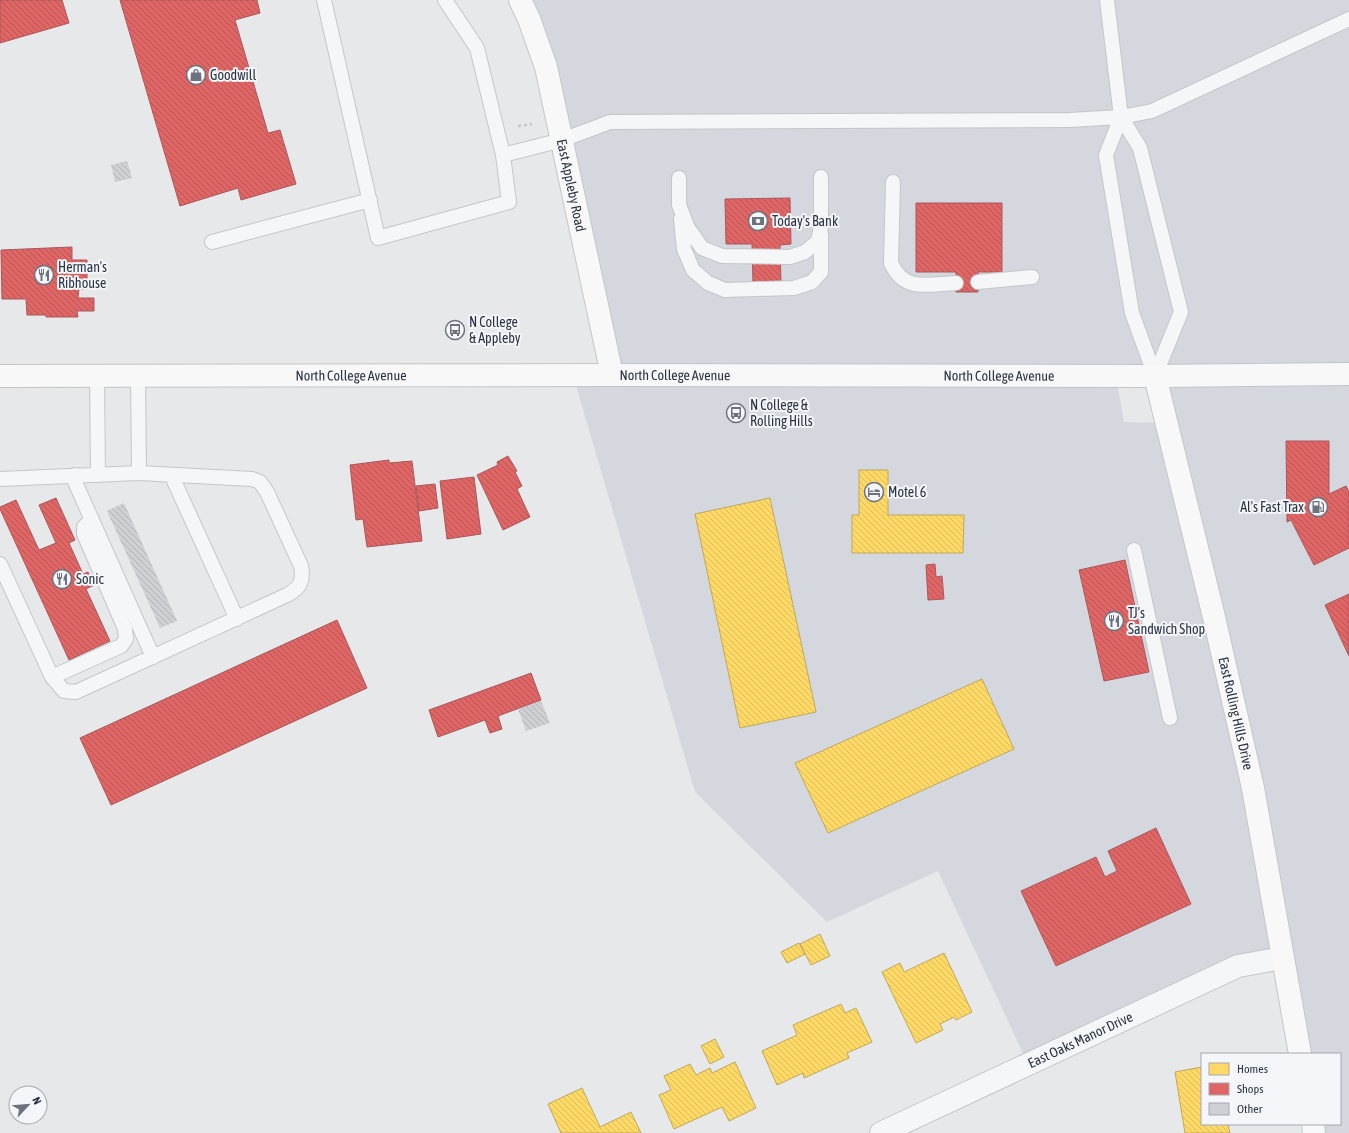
<svg xmlns="http://www.w3.org/2000/svg" width="1349" height="1133" font-family="'Asap Condensed',sans-serif">
<style>
.built{fill:#d4d7dd;fill-rule:evenodd}
.homes{fill:url(#homes-back-hatch);stroke:#bfa85c}
.shops{fill:url(#shops-back-hatch);stroke:#aa575c}
.building{fill:url(#building-back-hatch)}
.lines{fill:none;stroke-linecap:round;stroke-linejoin:round}
.lane-casing{stroke:#c4c6c8;stroke-width:16}
.street-casing{stroke:#c4c6c8;stroke-width:24}
.secondary-casing{stroke:#c4c6c8;stroke-width:24}
.primary-casing{stroke:#c2c5c8;stroke-width:24}
.path{stroke:#c5c6ca;stroke-width:2.5;stroke-dasharray:3 3;stroke-linecap:butt}
.lane{stroke:#f5f6f7;stroke-width:14}
.street{stroke:#f5f6f7;stroke-width:22}
.secondary{stroke:#f8f8f8;stroke-width:22}
.primary{stroke:#f8f8f8;stroke-width:22}
.labels{text-anchor:middle;stroke-width:4;stroke-linejoin:round;paint-order:stroke}
.poi-label{font-size:14px;fill:#2b3445;stroke:#f4f6f9;text-anchor:start}
.street-label{font-size:14px;fill:#2b3445;stroke:#f4f6f9}
</style>
<defs>
<pattern id="homes-back-hatch" width="6" height="6" patternUnits="userSpaceOnUse"><rect width="6" height="6" fill="#ffd966"/><path d="M-1 5l2 2M0 0l6 6M5-1l2 2" fill="none" stroke="#dbbb5a"/></pattern>
<pattern id="shops-back-hatch" width="6" height="6" patternUnits="userSpaceOnUse"><rect width="6" height="6" fill="#e06666"/><path d="M-1 5l2 2M0 0l6 6M5-1l2 2" fill="none" stroke="#b65556"/></pattern>
<pattern id="building-back-hatch" width="6" height="6" patternUnits="userSpaceOnUse"><rect width="6" height="6" fill="#ced0d3"/><path d="M-1 5l2 2M0 0l6 6M5-1l2 2" fill="none" stroke="#b1b3b6"/></pattern>
</defs>
<rect width="100%" height="100%" fill="#e6e8ea"/>
<path class="built" d="M 520,0 L 1349,0 L 1349,1133 L 1314,1133 L 1313,1124 L 1340,1124 L 1340,1054 L 1300,1054 L 1282,958 L 1028,1064 L 938,871 L 827,922 L 695,792 L 573,375 L 611,375 ZM 1116,376 L 1155,376 L 1166,423 L 1124,422 Z"/>
<path class="homes" d="M 859,470 L 888,470 L 888,515 L 964,515 L 963,553 L 852,553 L 852,515 L 859,515 Z
M 770,498 L 816,712 L 740,728 L 695,514 Z
M 982,679 L 1014,749 L 828,833 L 795,763 Z
M 820,934 L 830,956 L 811,965 L 800,944 Z
M 799,943 L 805,954 L 787,963 L 781,952 Z
M 944,953 L 972,1012 L 956,1020 L 954,1017 L 940,1024 L 943,1030 L 916,1043 L 882,972 L 900,963 L 904,972 Z
M 841,1004 L 845,1013 L 856,1008 L 872,1042 L 847,1053 L 849,1058 L 804,1078 L 803,1073 L 777,1085 L 762,1051 L 797,1035 L 793,1025 Z
M 715,1039 L 724,1057 L 710,1064 L 701,1046 Z
M 735,1062 L 756,1108 L 729,1121 L 722,1107 L 674,1129 L 659,1095 L 671,1090 L 664,1076 L 690,1064 L 696,1075 L 710,1068 L 712,1073 Z
M 1202,1067 L 1202,1124 L 1228,1124 L 1230,1133 L 1185,1133 L 1175,1072 Z
M 582,1088 L 600,1127 L 631,1112 L 641,1133 L 561,1133 L 548,1104 Z"/>
<path class="shops" d="M 0,0 L 62,0 L 69,23 L 0,43 Z
M 120,0 L 257,0 L 260,13 L 235,20 L 268,133 L 280,130 L 296,184 L 241,200 L 238,188 L 180,206 Z
M 790,198 L 791,244 L 780,245 L 781,284 L 753,284 L 752,244 L 726,244 L 725,199 Z
M 916,203 L 1002,203 L 1002,272 L 978,272 L 978,292 L 956,292 L 956,272 L 916,272 Z
M 72,247 L 72,260 L 87,260 L 87,289 L 79,289 L 78,298 L 94,298 L 94,311 L 77,311 L 78,317 L 46,317 L 46,315 L 27,315 L 26,299 L 2,299 L 1,250 Z
M 1286,441 L 1329,441 L 1329,494 L 1346,486 L 1349,492 L 1349,548 L 1314,565 L 1291,520 L 1287,522 Z
M 508,456 L 517,471 L 515,472 L 522,486 L 517,489 L 530,517 L 503,530 L 477,475 L 498,465 L 497,462 Z
M 389,460 L 389,463 L 412,461 L 422,541 L 367,547 L 363,519 L 356,520 L 350,465 Z
M 474,477 L 481,534 L 447,539 L 440,481 Z
M 435,484 L 438,508 L 419,511 L 416,486 Z
M 56,498 L 75,540 L 69,543 L 83,574 L 88,572 L 94,585 L 86,589 L 110,641 L 69,660 L 0,509 L 0,507 L 16,500 L 39,550 L 56,543 L 39,505 Z
M 1125,560 L 1149,672 L 1104,681 L 1079,570 Z
M 935,564 L 936,577 L 942,576 L 944,599 L 928,600 L 926,565 Z
M 1349,594 L 1349,656 L 1325,605 Z
M 337,620 L 367,688 L 111,805 L 80,738 Z
M 531,673 L 541,700 L 498,716 L 502,729 L 490,733 L 485,720 L 438,737 L 429,710 Z
M 1156,828 L 1191,904 L 1056,966 L 1021,891 L 1096,857 L 1105,877 L 1117,871 L 1108,851 Z"/>
<path class="building" d="M 127,161 L 132,178 L 115,182 L 111,165 Z
M 124,503 L 177,621 L 160,628 L 107,511 Z
M 541,701 L 550,723 L 526,731 L 518,709 Z"/>
<g class="lines">
<g class="lane-casing">
<path id="lane" d="M 324,0 L 378,238 L 509,202 L 503,155 L 477,48 L 445,0
M 1107,0 L 1121,117 L 1140,148 L 1181,312 L 1155,376
M 1121,117 L 1106,155 L 1132,313 L 1155,376
M 503,155 L 562,140 L 610,122 L 1070,120 L 1121,117 L 1152,111 L 1349,19
M 679,178 L 679,205 L 688,228 L 702,248 L 722,256 L 790,257 L 805,252 L 818,241 L 821,226 L 821,177
M 893,182 L 891,263 C 904,293 929,284 956,283
M 681,219 L 684,249 L 693,270 L 708,283 L 725,290 L 794,288 L 812,282 L 821,272 L 821,234
M 212,242 L 370,200
M 978,282 L 1032,277
M 97,376 L 98,475
M 138,376 L 139,473
M 75,475 L 75,482 L 153,657
M 175,475 L 174,481 L 237,619
M 0,479 L 139,473 L 252,479 L 260,482 L 267,492 L 301,566 C 304,581 300,588 287,595 L 76,692 L 64,691 L 52,677 L 0,564
M 1134,550 L 1170,718
M 52,677 L 121,646 L 126,639 L 125,629 L 84,534 L 84,527 L 92,519"/>
</g>
<g class="street-casing">
<g id="street">
<path id="s1" d="M 881,1133 L 1238,966 L 1282,958"/>
</g>
</g>
<g class="secondary-casing">
<g id="secondary">
<path id="s2" d="M 520,0 L 529,19 L 546,67 L 612,375"/>
<path id="s3" d="M 1155,376 L 1214,617 L 1253,788 L 1300,1054"/>
<path d="M 1313,1124 L 1314,1133"/>
</g>
</g>
<g class="primary-casing">
<g id="primary">
<path id="s4" d="M 0,376 L 612,375 L 1155,376 L 1349,374"/>
</g>
</g>
<path class="path" d="M 518,126 L 532,124"/>
<use href="#lane" class="lane"/>
<use href="#street" class="street"/>
<use href="#secondary" class="secondary"/>
<use href="#primary" class="primary"/>
</g>
<defs>
<g id="shop-ring" transform="scale(1)"><circle r="9.5" fill="#f4f6f9" stroke="#6c737f" stroke-width="1.5"/><path d="M-5-2.5h2.3a2.7 3.5 0 0 1 5.4 0H5L5.5 6h-11ZM-1.5-2.5h3a1.5 2.3 0 0 0-3 0Z" fill="#6c737f"/></g>
<g id="bank-ring" transform="scale(1)"><circle r="9.5" fill="#f4f6f9" stroke="#6c737f" stroke-width="1.5"/><path d="M-6-4H6V4H-6ZM0-2.3a2.3 2.3 0 1 0 0 4.6a2.3 2.3 0 1 0 0-4.6Z" fill="#6c737f"/></g>
<g id="restaurant-ring" transform="scale(1)"><circle r="9.5" fill="#f4f6f9" stroke="#6c737f" stroke-width="1.5"/><path d="M-5-6h1v4h1v-4h1v4h1v-4h1v5L-1.5 .5V6h-2V.5L-5-1ZM5-6V6H3V1.5H1.5Q1.5-4 5-6Z" fill="#6c737f"/></g>
<g id="bus-ring" transform="scale(1)"><circle r="9.5" fill="#f4f6f9" stroke="#6c737f" stroke-width="1.5"/><path d="M-5-6H5V4H4V6H2V4H-2V6H-4V4H-5ZM-3.5-4V0h7V-4ZM-3.5 1.2v1.5H-2V1.2ZM2 1.2v1.5H3.5V1.2Z" fill="#6c737f"/></g>
<g id="hotel-ring" transform="scale(1)"><circle r="9.5" fill="#f4f6f9" stroke="#6c737f" stroke-width="1.5"/><path d="M-6-4.5h1.5V1H6V5H4.5V3h-9V5H-6ZM-4 0a1.8 1.8 0 1 1 3.6 0ZM.5 0V-2.5h3Q6-2.5 6 0Z" fill="#6c737f"/></g>
<g id="fuel-ring" transform="scale(1)"><circle r="9.5" fill="#f4f6f9" stroke="#6c737f" stroke-width="1.5"/><path d="M-5.5-6h7V0h2V4h1.3V-2.5L3-4.5l.8-.8L6-3V5H2.5V1h-1V6h-7ZM-4.2-4.7v3.2H.2V-4.7Z" fill="#6c737f"/></g>
</defs>
<g fill-rule="evenodd">
<use href="#shop-ring" x="196" y="75"/>
<use href="#bank-ring" x="758" y="221"/>
<use href="#restaurant-ring" x="44" y="275"/>
<use href="#bus-ring" x="455" y="330"/>
<use href="#bus-ring" x="736" y="413"/>
<use href="#hotel-ring" x="874" y="492"/>
<use href="#fuel-ring" x="1318" y="507"/>
<use href="#restaurant-ring" x="62" y="579"/>
<use href="#restaurant-ring" x="1114" y="621"/>
</g>
<g class="labels">
<g class="poi-label">
<text x="210" y="80">Goodwill</text>
<text x="772" y="226">Today's Bank</text>
<text x="58" y="272">Herman's<tspan x="58" dy="16">Ribhouse</tspan></text>
<text x="469" y="327">N College<tspan x="469" dy="16">&amp; Appleby</tspan></text>
<text x="750" y="410">N College &amp;<tspan x="750" dy="16">Rolling Hills</tspan></text>
<text x="888" y="497">Motel 6</text>
<text x="1304" y="512" text-anchor="end">Al's Fast Trax</text>
<text x="76" y="584">Sonic</text>
<text x="1128" y="618">TJ's<tspan x="1128" dy="16">Sandwich Shop</tspan></text>
</g>
<g class="street-label">
<text dy="5" stroke="none"><textPath href="#s2" startOffset="193">East Appleby Road</textPath></text>
<text dy="5" stroke="none"><textPath href="#s4" startOffset="351">North College Avenue</textPath></text>
<text dy="5" stroke="none"><textPath href="#s4" startOffset="675">North College Avenue</textPath></text>
<text dy="5" stroke="none"><textPath href="#s4" startOffset="999">North College Avenue</textPath></text>
<text dy="5" stroke="none"><textPath href="#s3" startOffset="347">East Rolling Hills Drive</textPath></text>
<text dy="5" stroke="none"><textPath href="#s1" startOffset="220">East Oaks Manor Drive</textPath></text>
</g>
</g>
<rect x="1201" y="1053" width="140" height="72" fill="#f4f6f9" stroke="#a4a8b1"/>
<rect x="1209" y="1063" width="20" height="12" fill="#ffd966" stroke="#a4a8b1"/>
<text x="1237" y="1073" font-size="12" fill="#2b3445">Homes</text>
<rect x="1209" y="1083" width="20" height="12" fill="#e06666" stroke="#a4a8b1"/>
<text x="1237" y="1093" font-size="12" fill="#2b3445">Shops</text>
<rect x="1209" y="1103" width="20" height="12" fill="#ced0d3" stroke="#a4a8b1"/>
<text x="1237" y="1113" font-size="12" fill="#2b3445">Other</text>
<g transform="translate(28 1105) rotate(64)"><circle r="19" fill="#f4f6f9" stroke="#a4a8b1"/>
<path d="M0-3L7 15L0 10L-7 15Z" fill="#6c737f"/>
<text y="-6" font-size="11" font-weight="bold" text-anchor="middle" fill="#2b3445">N</text>
</g>
</svg>
